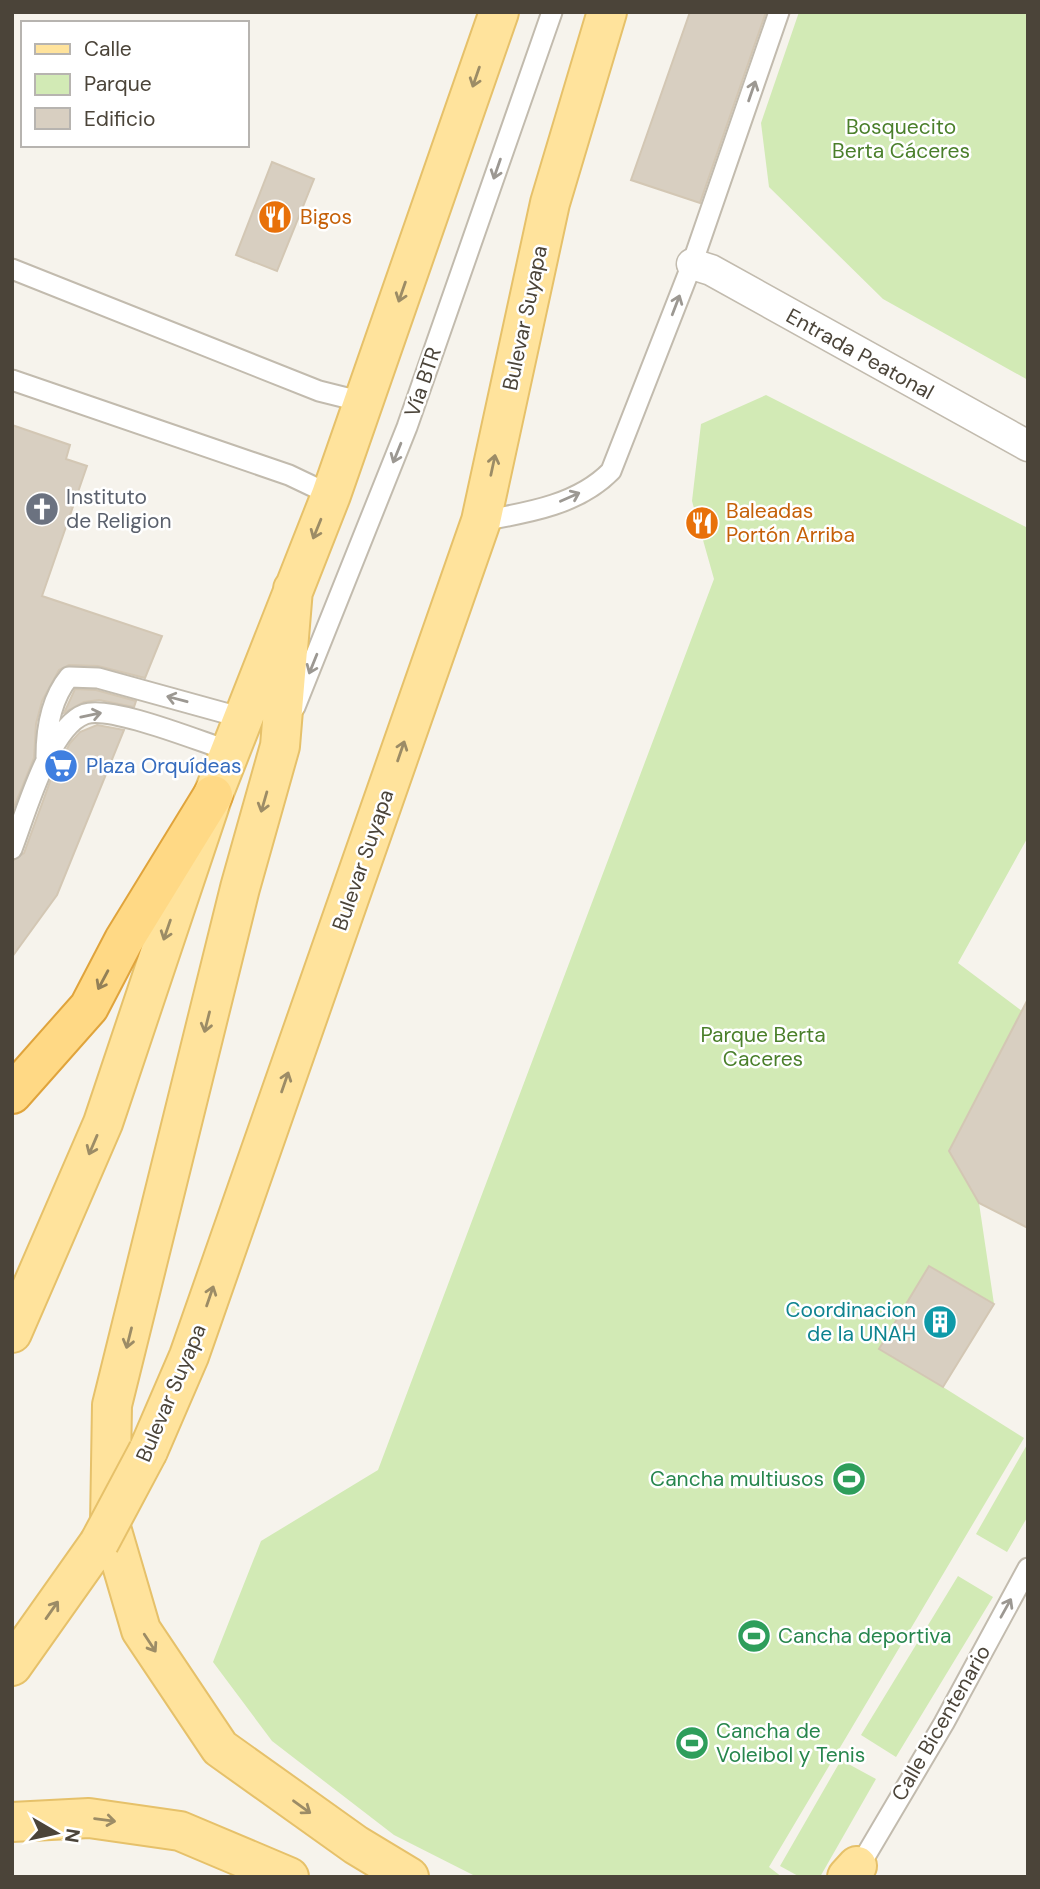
<svg xmlns="http://www.w3.org/2000/svg" width="1040" height="1889" font-family="'DM Sans',sans-serif">
<style>
.green{fill:#d2eab5}
.building{fill:#d8cfc1;stroke:#d3c7b4;stroke-width:2}
.lines{fill:none;stroke-linecap:round;stroke-linejoin:round}
.service-casing{stroke:#c2bbae;stroke-width:23}
.pedestrian-casing{stroke:#c2bbae;stroke-width:33}
.primary-casing{stroke:#e6c16a;stroke-width:42}
.trunk-casing{stroke:#e0a43c;stroke-width:42}
.service{stroke:#fff;stroke-width:19}
.pedestrian{stroke:#fff;stroke-width:30}
.primary{stroke:#ffe39c;stroke-width:38}
.trunk{stroke:#ffd985;stroke-width:38}
.primary-bridge-casing{stroke:#e6c16a;stroke-width:42;stroke-linecap:butt}
.primary-bridge{stroke:#ffe39c;stroke-width:38}
.oneway{stroke:#9c8c66}
.oneway2{stroke:#9c9892}
.oneway3{stroke:#938057}
.labels{text-anchor:middle;stroke-width:5;stroke-linejoin:round;paint-order:stroke}
.park-label{font-size:21px;fill:#4a7f2a;stroke:#fff}
.food-label{font-size:21px;fill:#c56008;stroke:#fff;text-anchor:start}
.street-label{font-size:21px;fill:#4b4439;stroke:#fff}
.worship-label{font-size:21px;fill:#5b616d;stroke:#fff;text-anchor:start}
.shop-label{font-size:21px;fill:#366cbe;stroke:#fff;text-anchor:start}
.culture-label{font-size:21px;fill:#0d838f;stroke:#fff;text-anchor:end}
.leisure-label{font-size:21px;fill:#27864d;stroke:#fff;text-anchor:start}
</style>
<rect width="100%" height="100%" fill="#f6f3ec"/>
<path class="green" d="M 799,12 L 1028,12 L 1028,380 L 883,299 L 769,187 L 761,123 Z
M 766,395 L 1028,528 L 1028,837 L 958,963 L 1022,1011 L 949,1151 L 979,1203 L 994,1304 L 943,1387 L 1024,1438 L 769,1867 L 782,1877 L 477,1877 L 394,1835 L 272,1741 L 213,1662 L 261,1541 L 378,1470 L 714,579 L 692,501 L 701,424 Z
M 1028,1443 L 1028,1516 L 1007,1552 L 976,1534 Z
M 958,1576 L 993,1597 L 896,1757 L 861,1735 Z
M 841,1760 L 876,1779 L 820,1877 L 800,1877 L 780,1866 Z"/>
<path class="building" d="M 690,12 L 766,12 L 700,203 L 631,180 Z
M 272,162 L 314,179 L 277,271 L 236,255 Z
M 12,425 L 70,445 L 66,459 L 87,466 L 42,596 L 162,636 L 145,678 L 98,666 L 69,665 L 59,670 L 42,701 L 36,724 L 34,758 L 12,812 Z
M 75,689 L 96,690 L 136,701 L 134,707 L 99,700 L 84,702 L 64,713 Z
M 97,725 L 124,730 L 57,895 L 12,957 L 12,861 L 24,853 L 51,779 L 70,743 L 80,732 Z
M 1028,999 L 1028,1228 L 979,1203 L 949,1151 Z
M 929,1266 L 994,1304 L 943,1387 L 879,1349 Z"/>
<g class="lines">
<g class="service-casing">
<path id="service" d="M 12,269 L 319,391 L 363,402
M 12,380 L 289,475 L 331,495
M 481,521 C 526,513 578,505 611,471 L 692,264 L 779,12
M 295,707 L 407,427 L 552,12
M 46,757 C 46,729 51,699 69,677 L 98,678 L 243,718
M 12,849 C 25,816 49,727 85,714 C 111,705 201,742 230,751
M 856,1872 L 944,1723 L 1028,1568"/>
</g>
<g class="pedestrian-casing">
<path id="pedestrian" d="M 692,264 L 711,270 L 1028,446"/>
</g>
<g class="primary-casing">
<path id="primary" d="M 293,589 L 280,746 L 240,888 L 112,1405 L 110,1524 L 141,1630 L 220,1748 L 356,1845 L 409,1877
M 12,1333 L 103,1123 L 213,795 L 331,495 L 499,12
M 148,1451 L 189,1356 L 481,521 L 550,203 L 607,12
M 12,1666 L 99,1543
M 12,1822 L 89,1818 L 180,1831 L 289,1877
M 847,1877 L 857,1866"/>
</g>
<g class="trunk-casing">
<path id="trunk" d="M 12,1094 L 89,1007 L 124,940 L 213,795"/>
</g>
<use href="#service" class="service"/>
<use href="#pedestrian" class="pedestrian"/>
<use href="#primary" class="primary"/>
<use href="#trunk" class="trunk"/>
<g class="primary-bridge-casing">
<path id="primary-bridge" d="M 99,1543 L 148,1451"/>
</g>
<use href="#primary-bridge" class="primary-bridge"/>
</g>
<defs><path id="oneway-shaft" d="M-6 0H5M1.5-3L5.5 0L1.5 3" fill="none" stroke-width="1.6" stroke-linecap="round" stroke-linejoin="round" transform="scale(1.75)"/></defs>
<g class="oneway">
<use href="#oneway-shaft" transform="translate(476 77) rotate(109)"/>
<use href="#oneway-shaft" transform="translate(402 292) rotate(109)"/>
<use href="#oneway-shaft" transform="translate(493 465) rotate(-78)"/>
<use href="#oneway-shaft" transform="translate(317 529) rotate(112)"/>
<use href="#oneway-shaft" transform="translate(401 751) rotate(-71)"/>
<use href="#oneway-shaft" transform="translate(264 802) rotate(106)"/>
<use href="#oneway-shaft" transform="translate(167 930) rotate(109)"/>
<use href="#oneway-shaft" transform="translate(207 1022) rotate(104)"/>
<use href="#oneway-shaft" transform="translate(285 1082) rotate(-71)"/>
<use href="#oneway-shaft" transform="translate(93 1145) rotate(113)"/>
<use href="#oneway-shaft" transform="translate(210 1296) rotate(-71)"/>
<use href="#oneway-shaft" transform="translate(129 1338) rotate(104)"/>
<use href="#oneway-shaft" transform="translate(52 1610) rotate(-55)"/>
<use href="#oneway-shaft" transform="translate(150 1643) rotate(57)"/>
<use href="#oneway-shaft" transform="translate(302 1807) rotate(36)"/>
<use href="#oneway-shaft" transform="translate(105 1820) rotate(7)"/>
</g>
<g class="oneway2">
<use href="#oneway-shaft" transform="translate(752 91) rotate(-71)"/>
<use href="#oneway-shaft" transform="translate(497 169) rotate(109)"/>
<use href="#oneway-shaft" transform="translate(676 305) rotate(-69)"/>
<use href="#oneway-shaft" transform="translate(397 453) rotate(112)"/>
<use href="#oneway-shaft" transform="translate(570 497) rotate(-24)"/>
<use href="#oneway-shaft" transform="translate(313 664) rotate(112)"/>
<use href="#oneway-shaft" transform="translate(177 699) rotate(-165)"/>
<use href="#oneway-shaft" transform="translate(91 715) rotate(-12)"/>
<use href="#oneway-shaft" transform="translate(1006 1608) rotate(-61)"/>
</g>
<use class="oneway3" href="#oneway-shaft" transform="translate(103 980) rotate(118)"/>
<defs>
<g id="restaurant-disc" transform="scale(1.75)"><circle r="9.5" fill="#e8710a" stroke="#fff"/><path d="M-5-6h1v4h1v-4h1v4h1v-4h1v5L-1.5 .5V6h-2V.5L-5-1ZM5-6V6H3V1.5H1.5Q1.5-4 5-6Z" fill="#fff"/></g>
<g id="church-disc" transform="scale(1.75)"><circle r="9.5" fill="#6b7280" stroke="#fff"/><path d="M-1.2-6h2.4v3.5h3.3v2.4h-3.3V6h-2.4V-.1h-3.3v-2.4h3.3Z" fill="#fff"/></g>
<g id="supermarket-disc" transform="scale(1.75)"><circle r="9.5" fill="#3f7fe0" stroke="#fff"/><path d="M-6-5.5h2.5l.6 2H6L4.5 2H-2.5L-4.4-4H-6ZM-1.5 3.2a1.3 1.3 0 1 0 .1 0ZM3 3.2a1.3 1.3 0 1 0 .1 0Z" fill="#fff"/></g>
<g id="building-disc" transform="scale(1.75)"><circle r="9.5" fill="#0f9aa8" stroke="#fff"/><path d="M-4-6H4V6H1V3H-1V6H-4ZM-2.5-4.3h1.7v1.8h-1.7ZM.8-4.3h1.7v1.8H.8ZM-2.5-1h1.7V.8h-1.7ZM.8-1h1.7V.8H.8Z" fill="#fff"/></g>
<g id="stadium-disc" transform="scale(1.75)"><circle r="9.5" fill="#2e9e5b" stroke="#fff"/><path d="M0-5a6.5 5 0 1 0 0 10a6.5 5 0 1 0 0-10ZM-3.5-1.8h7v3.6h-7Z" fill="#fff"/></g>
</defs>
<g fill-rule="evenodd">
<use href="#restaurant-disc" x="275" y="217"/>
<use href="#church-disc" x="42" y="509"/>
<use href="#restaurant-disc" x="702" y="523"/>
<use href="#supermarket-disc" x="61" y="766"/>
<use href="#building-disc" x="940" y="1322"/>
<use href="#stadium-disc" x="849" y="1479"/>
<use href="#stadium-disc" x="754" y="1636"/>
<use href="#stadium-disc" x="692" y="1743"/>
</g>
<g class="labels">
<g class="park-label">
<text x="901" y="134">Bosquecito<tspan x="901" dy="24">Berta Cáceres</tspan></text>
<text x="763" y="1042">Parque Berta<tspan x="763" dy="24">Caceres</tspan></text>
</g>
<g class="food-label">
<text x="300" y="224">Bigos</text>
<text x="726" y="518">Baleadas<tspan x="726" dy="24">Portón Arriba</tspan></text>
</g>
<g class="street-label">
<text transform="translate(525 318) rotate(-78)" y="7">Bulevar Suyapa</text>
<text transform="translate(860 354) rotate(29)" y="7">Entrada Peatonal</text>
<text transform="translate(423 382) rotate(-71)" y="7">Vía BTR</text>
<text transform="translate(363 860) rotate(-71)" y="7">Bulevar Suyapa</text>
<text transform="translate(171 1393) rotate(-67)" y="7">Bulevar Suyapa</text>
<text transform="translate(941 1723) rotate(-60)" y="7">Calle Bicentenario</text>
</g>
<g class="worship-label">
<text x="66" y="504">Instituto<tspan x="66" dy="24">de Religion</tspan></text>
</g>
<g class="shop-label">
<text x="86" y="773">Plaza Orquídeas</text>
</g>
<g class="culture-label">
<text x="916" y="1317">Coordinacion<tspan x="916" dy="24">de la UNAH</tspan></text>
</g>
<g class="leisure-label">
<text x="824" y="1486" text-anchor="end">Cancha multiusos</text>
<text x="778" y="1643">Cancha deportiva</text>
<text x="716" y="1738">Cancha de<tspan x="716" dy="24">Voleibol y Tenis</tspan></text>
</g>
</g>
<rect width="1040" height="1889" fill="none" stroke="#4b4439" stroke-width="28"/>
<rect x="21" y="21" width="228" height="126" fill="#ffffff" stroke="#b7b4b0" stroke-width="2"/>
<rect x="35" y="44" width="35" height="10" fill="#ffe39c" stroke="#b7b4b0" stroke-width="2"/>
<text x="84" y="56" font-size="21" fill="#4b4439">Calle</text>
<rect x="35" y="74" width="35" height="21" fill="#d2eab5" stroke="#b7b4b0" stroke-width="2"/>
<text x="84" y="91" font-size="21" fill="#4b4439">Parque</text>
<rect x="35" y="108" width="35" height="21" fill="#d8cfc1" stroke="#b7b4b0" stroke-width="2"/>
<text x="84" y="126" font-size="21" fill="#4b4439">Edificio</text>
<g transform="translate(56 1833) rotate(99)" stroke="#ffffff" stroke-width="5" paint-order="stroke">
<path d="M0-5L12 26L0 18L-12 26Z" fill="#4b4439"/>
<text y="-10" font-size="19" font-weight="bold" text-anchor="middle" fill="#4b4439">N</text>
</g>
</svg>
